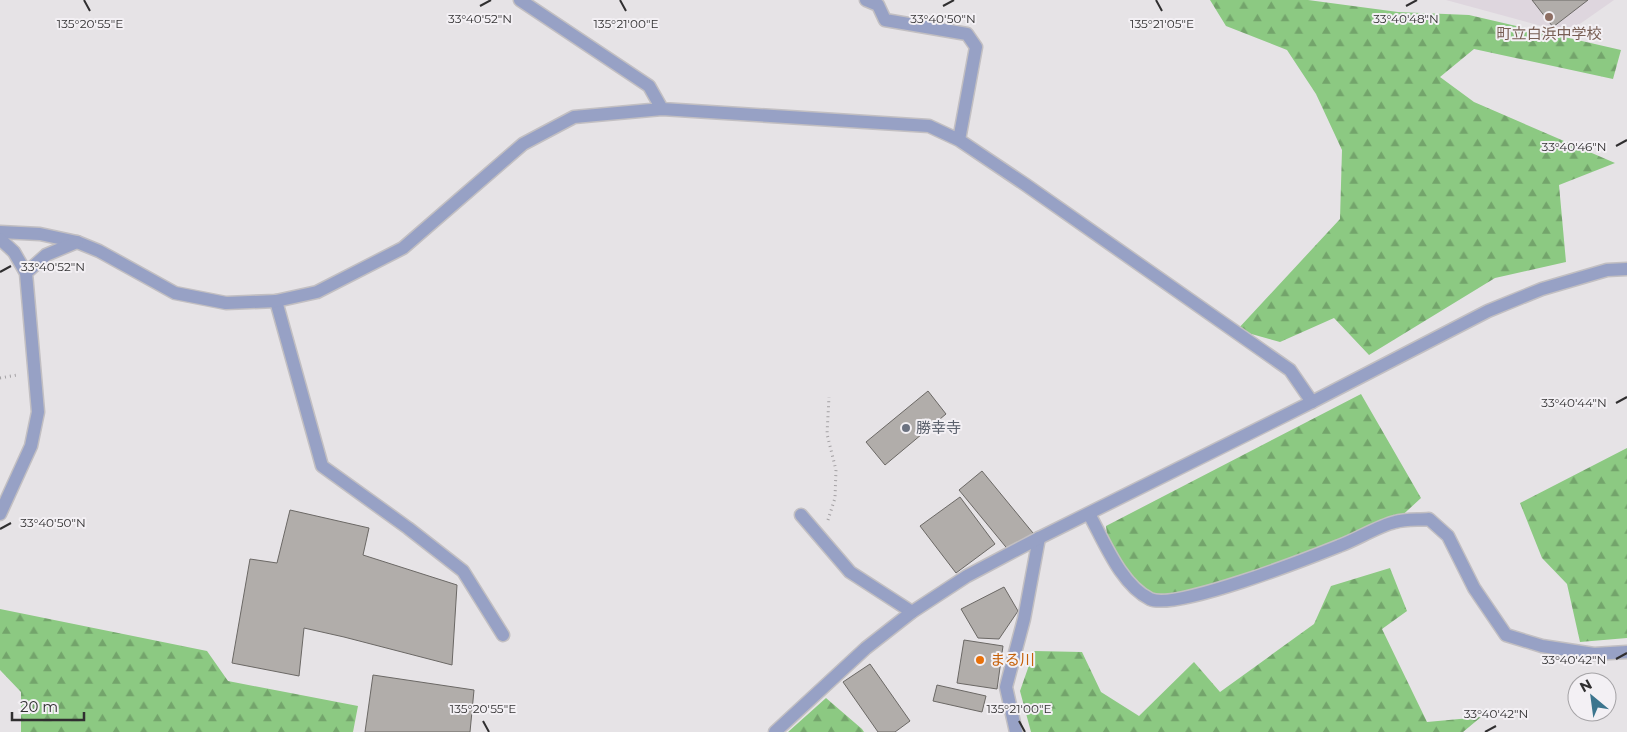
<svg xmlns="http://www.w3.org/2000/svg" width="1627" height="732" font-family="Montserrat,'Noto Sans JP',sans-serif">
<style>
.built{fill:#ded6de}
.forest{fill:url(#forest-firs)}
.building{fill:#b1adaa;stroke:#6b6865}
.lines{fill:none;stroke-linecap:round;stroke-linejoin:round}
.service-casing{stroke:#c2bfc2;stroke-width:15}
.minor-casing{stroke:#c2bfc2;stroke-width:15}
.tertiary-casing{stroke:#c2bfc2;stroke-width:15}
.path{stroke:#a3a0a3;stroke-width:3;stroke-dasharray:1 4;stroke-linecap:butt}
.service{stroke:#97a1c5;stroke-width:12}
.minor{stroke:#97a1c5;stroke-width:12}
.tertiary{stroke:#97a1c5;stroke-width:12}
.ticks{fill:none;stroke:#302f30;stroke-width:2}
.education-dot{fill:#8d6e63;stroke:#f3f0f4;stroke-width:2}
.worship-dot{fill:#6b7280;stroke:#f3f0f4;stroke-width:2}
.food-dot{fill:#e8710a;stroke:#f3f0f4;stroke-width:2}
.labels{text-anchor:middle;stroke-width:4;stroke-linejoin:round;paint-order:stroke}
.education-label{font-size:15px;fill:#785e54;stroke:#f3f0f4}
.worship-label{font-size:15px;fill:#5b616d;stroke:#f3f0f4;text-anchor:start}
.food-label{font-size:15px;fill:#c56008;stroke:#f3f0f4;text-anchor:start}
.ticks-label{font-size:12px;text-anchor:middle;fill:#302f30;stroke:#f3f0f4;stroke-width:4;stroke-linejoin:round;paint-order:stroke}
</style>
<defs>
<pattern id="forest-firs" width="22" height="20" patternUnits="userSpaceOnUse" patternTransform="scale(1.25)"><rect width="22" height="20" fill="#8cc982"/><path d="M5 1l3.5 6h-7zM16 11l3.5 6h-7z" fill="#73a46b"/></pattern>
</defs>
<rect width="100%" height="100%" fill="#e6e3e6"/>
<path class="built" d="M 1446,0 L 1614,0 L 1567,33 Z"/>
<path class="forest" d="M 1210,0 L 1308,0 L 1398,12 L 1469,15 L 1621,50 L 1613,79 L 1474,49 L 1440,77 L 1474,102 L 1615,163 L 1559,185 L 1566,262 L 1495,278 L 1369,355 L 1334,318 L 1280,342 L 1237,330 L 1340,219 L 1342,150 L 1316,94 L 1287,50 L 1226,26 Z
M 1361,394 L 1421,498 L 1395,522 L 1302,562 L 1151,600 L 1109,552 L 1106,526 Z
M 1627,448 L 1627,638 L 1580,642 L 1567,584 L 1542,558 L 1520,503 Z
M 1390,568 L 1407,611 L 1382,629 L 1427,722 L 1481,717 L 1463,732 L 1031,732 L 1020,691 L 1034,651 L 1082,652 L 1101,692 L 1139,716 L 1194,662 L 1220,692 L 1314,624 L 1331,586 Z
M 0,609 L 207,651 L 228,681 L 358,706 L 353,732 L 21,732 L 21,692 L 0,670 Z
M 826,698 L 862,729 L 864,732 L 788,732 Z"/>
<path class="building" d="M 1532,0 L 1588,0 L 1553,27 Z
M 928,391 L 946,414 L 885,465 L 866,442 Z
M 982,471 L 1033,533 L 1010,552 L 959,490 Z
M 960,497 L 995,544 L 956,573 L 920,526 Z
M 290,510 L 369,528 L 363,555 L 457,585 L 452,665 L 344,637 L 304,628 L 299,676 L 232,663 L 250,559 L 277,563 Z
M 1004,587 L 1018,611 L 999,639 L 978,638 L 961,609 Z
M 964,640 L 1003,646 L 997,689 L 957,683 Z
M 870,664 L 910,721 L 895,732 L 878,732 L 843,682 Z
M 373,675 L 474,690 L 470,732 L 365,732 Z
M 937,685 L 986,696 L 982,712 L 933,701 Z"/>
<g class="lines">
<g class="service-casing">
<path id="service" d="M 276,301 L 322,466 L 408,528 L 463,571 L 503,635
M 801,515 L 850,572 L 912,612"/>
</g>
<g class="minor-casing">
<path id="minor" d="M 520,0 L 649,86 L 662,109
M 866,0 L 878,5 L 885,20 L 967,34 L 976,47 L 959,140
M 0,232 L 40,234 L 77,242 L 99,251 L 175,293 L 226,303 L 276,301 L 317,292 L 403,248 L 523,144 L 574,117 L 662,109 L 929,126 L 959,140 L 1026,185 L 1290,370 L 1312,402
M 1089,514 C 1104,541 1121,585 1150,599 C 1174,611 1309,558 1339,546 C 1356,540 1378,526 1395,522 C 1405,519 1418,520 1429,519 L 1448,536 L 1474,588 L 1506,635 L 1542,646 L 1594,654 L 1627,652
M 1016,732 L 1006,687 L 1024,619 L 1039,538"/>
</g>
<g class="tertiary-casing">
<path id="tertiary" d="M 0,239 L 14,252 L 26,273 L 38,412 L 31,446 L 0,514
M 26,273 L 46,255 L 77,242
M 775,732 L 866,648 L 912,612 L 967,576 L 1039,538 L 1312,402 L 1488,311 L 1542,289 L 1607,270 L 1627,269"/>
</g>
<path class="path" d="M 0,378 L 17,375
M 828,520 L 835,498 L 836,470 L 827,434 L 829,397"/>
<use href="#service" class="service"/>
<use href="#minor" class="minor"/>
<use href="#tertiary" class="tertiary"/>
</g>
<path class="ticks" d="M 84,0 L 90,11M 620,0 L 626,11M 1156,0 L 1162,11M 480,6 L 491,0M 943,6 L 954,0M 1406,6 L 1417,0M 1616,146 L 1627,140M 0,272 L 11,266M 1616,403 L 1627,397M 0,529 L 11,523M 1616,659 L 1627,653M 483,721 L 489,732M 1019,721 L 1025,732M 1485,732 L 1496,726"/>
<circle class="education-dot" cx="1549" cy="17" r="5"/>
<circle class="worship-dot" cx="906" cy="428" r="5"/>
<circle class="food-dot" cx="980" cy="660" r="5"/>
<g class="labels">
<g class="education-label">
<text x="1549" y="39">町立白浜中学校</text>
</g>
<g class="worship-label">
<text x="916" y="433">勝幸寺</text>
</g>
<g class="food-label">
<text x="990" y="665">まる川</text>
</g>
</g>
<g class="ticks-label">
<text x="480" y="23">33°40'52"N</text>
<text x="1406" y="23">33°40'48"N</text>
<text x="943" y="23">33°40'50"N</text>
<text x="90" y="28">135°20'55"E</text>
<text x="626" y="28">135°21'00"E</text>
<text x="1162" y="28">135°21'05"E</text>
<text x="1574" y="151">33°40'46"N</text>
<text x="53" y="271">33°40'52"N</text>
<text x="1574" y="407">33°40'44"N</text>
<text x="53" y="527">33°40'50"N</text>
<text x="1574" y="664">33°40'42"N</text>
<text x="483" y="713">135°20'55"E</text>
<text x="1019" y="713">135°21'00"E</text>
<text x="1496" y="718">33°40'42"N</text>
</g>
<g transform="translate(1592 697) rotate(331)"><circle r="24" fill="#f3f0f4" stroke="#a5a3a6"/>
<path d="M0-4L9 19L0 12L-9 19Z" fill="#3c758e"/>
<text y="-8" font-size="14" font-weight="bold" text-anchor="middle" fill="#302f30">N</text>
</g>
<path d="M12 712v8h72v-8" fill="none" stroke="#302f30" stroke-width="2.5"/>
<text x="20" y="712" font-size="15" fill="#302f30" stroke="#f3f0f4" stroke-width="4" paint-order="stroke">20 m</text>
</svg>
